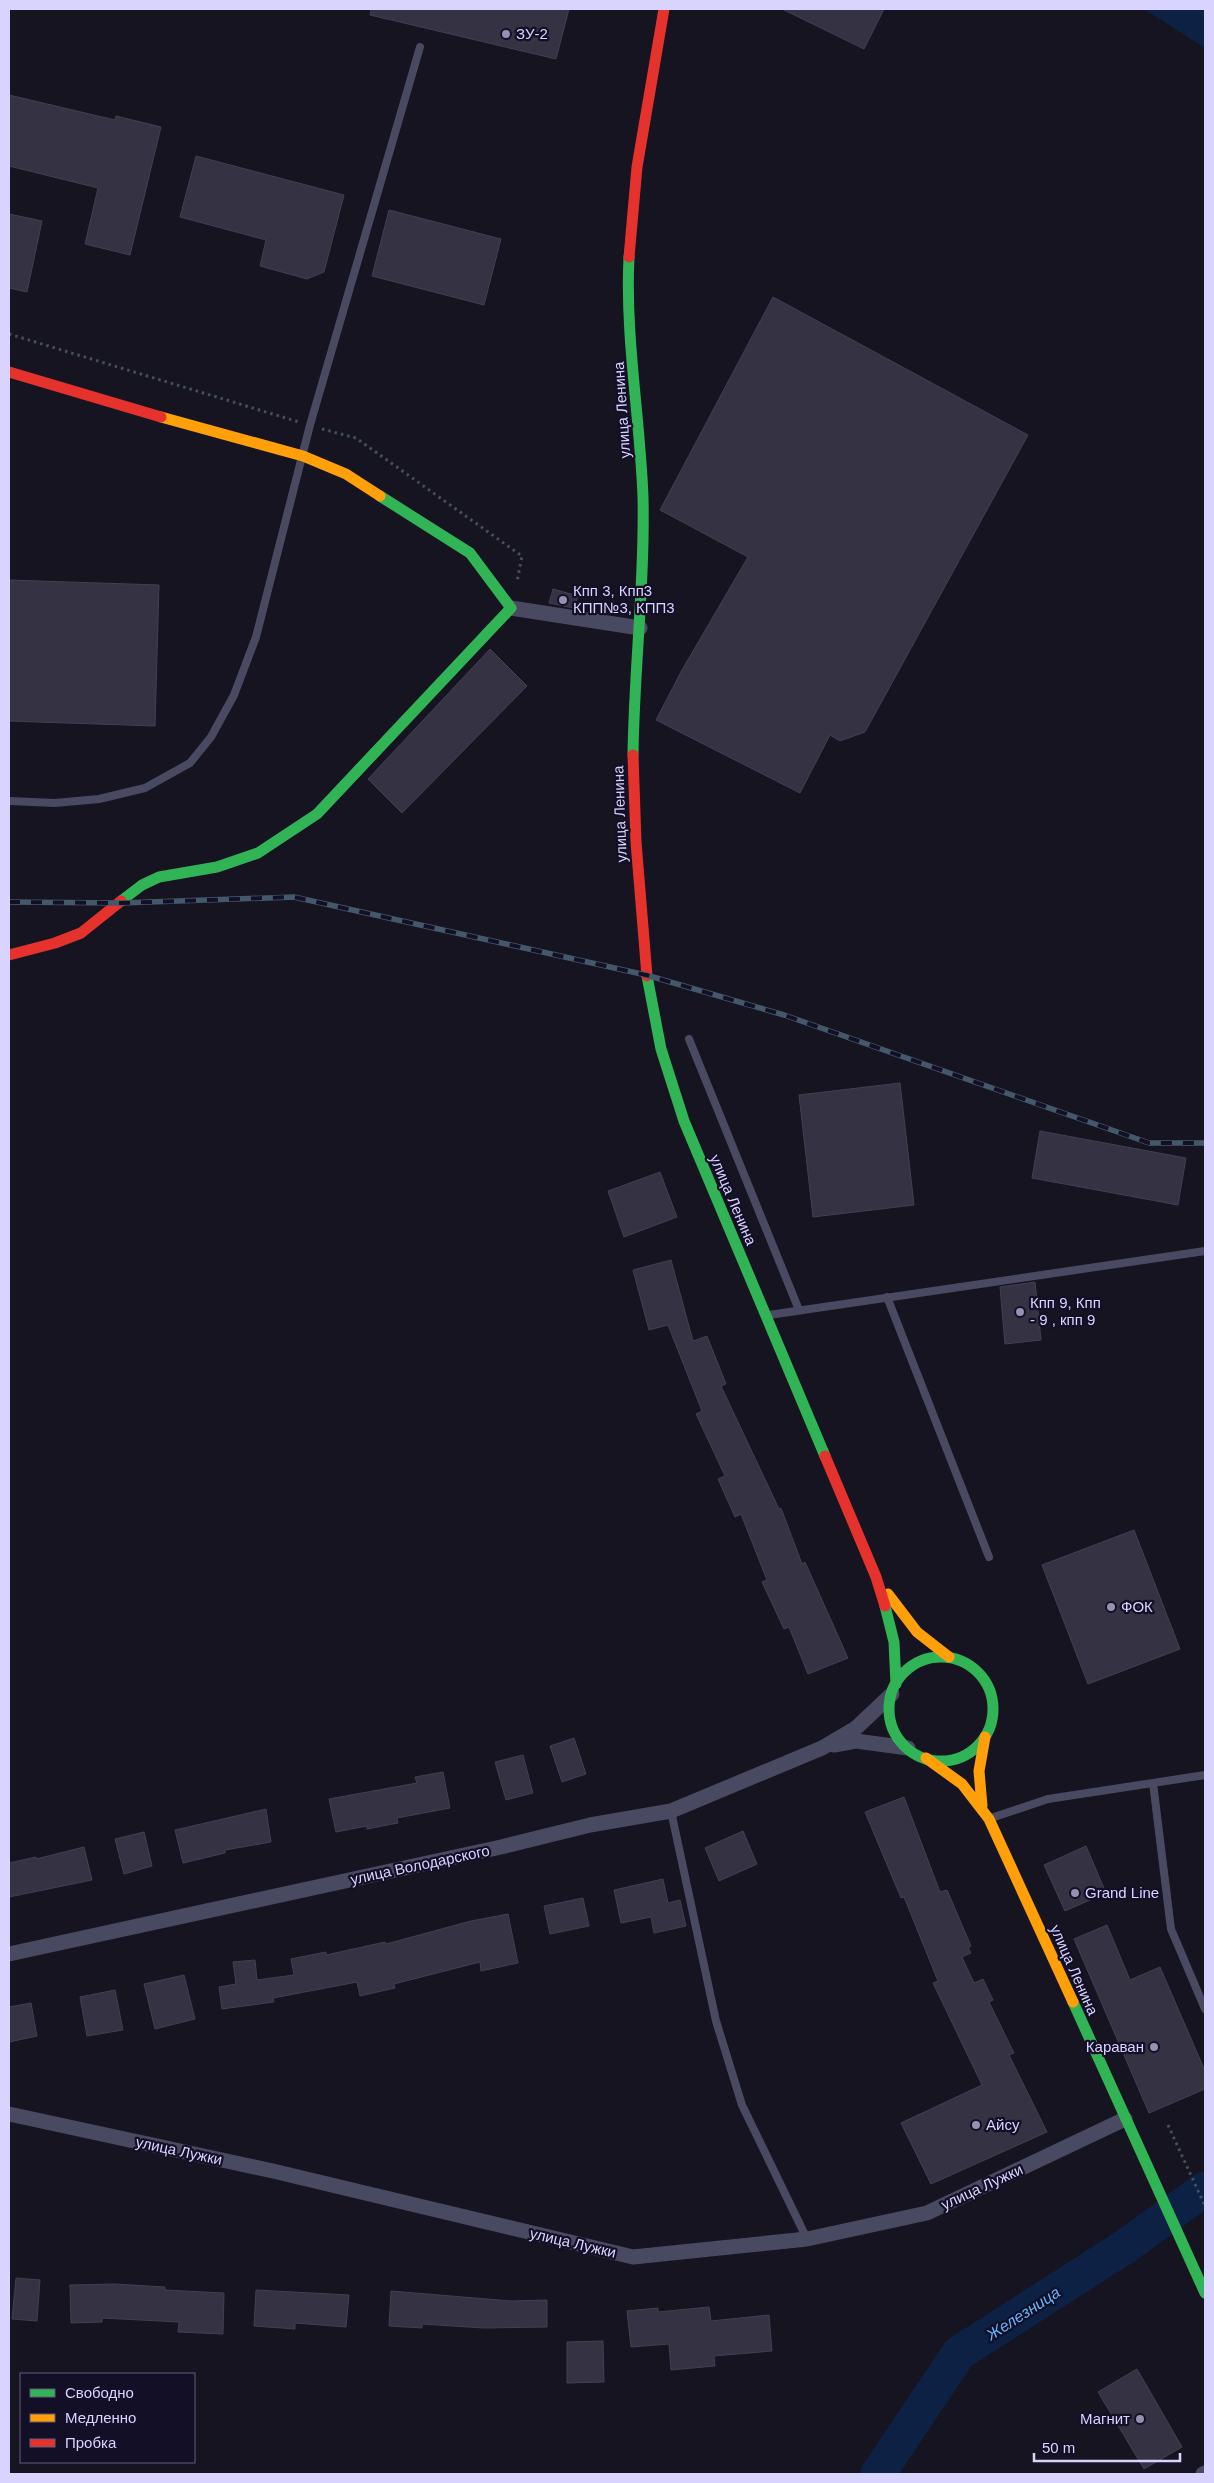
<svg xmlns="http://www.w3.org/2000/svg" width="1214" height="2483" font-family="Arial,sans-serif">
<style>
.water{fill:#0d2144}
.lines{fill:none;stroke-linecap:round;stroke-linejoin:round}
.river{stroke:#0d2144;stroke-width:35}
.building{fill:#343243;stroke:#433f54}
.path{stroke:#44505f;stroke-width:3;stroke-dasharray:2.5 4;stroke-linecap:butt}
.lane{stroke:#4a4962;stroke-width:8}
.street{stroke:#4a4962;stroke-width:15}
.fast{stroke:#30b455;stroke-width:11}
.slow{stroke:#ff9f0a;stroke-width:11}
.jam{stroke:#e5322d;stroke-width:11}
.rail-casing{stroke:#43596b;stroke-width:5.5}
.rail{stroke:#130f26;stroke-width:4;stroke-dasharray:11;stroke-linecap:butt}
.poi-dot{fill:#9591b1;stroke:#130f26;stroke-width:2}
.labels{text-anchor:middle;stroke-width:4.5;stroke-linejoin:round;paint-order:stroke}
.poi-label{font-size:15px;fill:#d9d4ff;stroke:#130f26;text-anchor:start}
.street-label{font-size:15px;fill:#d9d4ff;stroke:#130f26}
.water-label{font-size:16px;font-style:italic;fill:#62b6ff;stroke:#130f26}
</style>
<rect width="100%" height="100%" fill="#161421"/>
<path class="water" d="M 1144,9 L 1205,9 L 1205,48 Z"/>
<g class="lines">
<path class="river" d="M 878,2474 L 959,2353 L 1123,2248 L 1205,2189"/>
</g>
<path class="building" d="M 371,9 L 569,9 L 556,59 L 370,15 Z
M 782,9 L 884,9 L 864,49 Z
M 9,95 L 115,120 L 116,116 L 161,127 L 130,255 L 85,244 L 98,188 L 9,166 Z
M 196,156 L 344,195 L 324,272 L 307,279 L 260,266 L 266,240 L 180,217 Z
M 389,210 L 501,239 L 484,305 L 372,276 Z
M 9,214 L 42,221 L 27,292 L 9,288 Z
M 773,297 L 1028,435 L 865,732 L 840,741 L 830,735 L 800,793 L 656,720 L 682,670 L 748,557 L 660,510 Z
M 9,580 L 159,585 L 155,726 L 9,721 Z
M 553,589 L 578,596 L 574,608 L 549,603 Z
M 490,649 L 527,686 L 402,813 L 368,779 Z
M 900,1083 L 914,1205 L 813,1217 L 799,1095 Z
M 1040,1131 L 1186,1158 L 1178,1205 L 1032,1178 Z
M 660,1172 L 677,1217 L 624,1237 L 608,1191 Z
M 671,1260 L 693,1341 L 707,1336 L 726,1384 L 721,1386 L 779,1509 L 781,1508 L 802,1564 L 805,1562 L 848,1658 L 808,1674 L 789,1627 L 784,1629 L 762,1582 L 767,1580 L 741,1514 L 735,1517 L 718,1479 L 725,1476 L 696,1414 L 702,1411 L 668,1325 L 649,1330 L 633,1270 Z
M 1035,1282 L 1041,1340 L 1005,1344 L 1000,1287 Z
M 1134,1530 L 1180,1649 L 1088,1684 L 1042,1565 Z
M 574,1738 L 586,1774 L 562,1782 L 550,1746 Z
M 523,1755 L 533,1793 L 506,1800 L 495,1762 Z
M 443,1772 L 450,1808 L 397,1818 L 398,1823 L 367,1829 L 367,1826 L 336,1832 L 329,1799 L 417,1783 L 415,1777 Z
M 904,1797 L 940,1892 L 947,1890 L 971,1946 L 968,1948 L 971,1953 L 962,1957 L 974,1983 L 983,1979 L 993,2000 L 989,2002 L 1014,2053 L 1009,2055 L 1047,2132 L 931,2184 L 901,2123 L 982,2085 L 933,1983 L 938,1981 L 904,1897 L 901,1898 L 865,1812 Z
M 266,1809 L 271,1842 L 225,1850 L 225,1853 L 183,1863 L 175,1830 Z
M 743,1831 L 757,1864 L 719,1881 L 705,1848 Z
M 144,1832 L 152,1866 L 124,1874 L 115,1839 Z
M 1086,1846 L 1106,1893 L 1065,1911 L 1044,1865 Z
M 84,1847 L 92,1880 L 9,1897 L 9,1863 L 36,1857 L 36,1859 Z
M 663,1879 L 668,1903 L 680,1900 L 686,1926 L 654,1933 L 651,1917 L 621,1923 L 614,1890 Z
M 583,1898 L 589,1926 L 550,1934 L 544,1906 Z
M 508,1914 L 518,1963 L 481,1971 L 480,1962 L 394,1984 L 395,1988 L 360,1996 L 357,1982 L 273,1998 L 274,2002 L 222,2009 L 219,1987 L 236,1984 L 233,1962 L 255,1960 L 257,1980 L 294,1975 L 291,1959 L 326,1952 L 326,1955 L 385,1942 L 386,1944 L 471,1921 Z
M 1107,1925 L 1130,1980 L 1160,1967 L 1205,2071 L 1205,2089 L 1149,2113 L 1074,1939 Z
M 184,1975 L 195,2019 L 155,2029 L 144,1984 Z
M 115,1990 L 123,2030 L 87,2036 L 80,1997 Z
M 31,2003 L 37,2036 L 9,2042 L 9,2007 Z
M 16,2278 L 40,2280 L 37,2321 L 12,2319 Z
M 115,2284 L 165,2287 L 165,2290 L 224,2293 L 223,2334 L 178,2332 L 179,2322 L 102,2318 L 102,2322 L 71,2323 L 70,2285 Z
M 256,2290 L 349,2295 L 346,2327 L 295,2323 L 295,2329 L 254,2326 Z
M 391,2291 L 511,2301 L 547,2300 L 547,2327 L 484,2328 L 422,2324 L 422,2328 L 389,2326 Z
M 709,2307 L 711,2321 L 769,2315 L 772,2351 L 714,2356 L 715,2366 L 671,2370 L 669,2344 L 631,2347 L 627,2311 L 658,2308 L 658,2312 Z
M 603,2341 L 604,2382 L 567,2383 L 567,2342 Z
M 1137,2369 L 1182,2447 L 1144,2469 L 1098,2392 Z"/>
<g class="lines">
<path class="path" d="M 9,334 L 299,422
M 322,429 L 356,438 L 522,556 L 517,582
M 1168,2125 L 1205,2206"/>
<path class="lane" d="M 9,801 L 55,803 L 99,799 L 145,788 L 190,763 L 211,737 L 234,695 L 256,637 L 310,425 L 420,47
M 689,1039 L 799,1310
M 887,1297 L 989,1557
M 769,1315 L 1205,1251
M 1153,1783 L 1171,1929 L 1205,2009
M 671,1811 L 716,2021 L 742,2105 L 807,2239
M 991,1818 L 1048,1799 L 1205,1775"/>
<path class="street" d="M 511,608 L 640,628
M 834,1745 L 856,1741 L 908,1748
M 9,1954 L 501,1847 L 590,1825 L 671,1811 L 822,1748 L 856,1728 L 892,1694
M 9,2114 L 273,2171 L 633,2257 L 807,2239 L 927,2213 L 1125,2119
M 1203,2474 L 1205,2473"/>
<path class="fast" d="M 629,257 C 625,337 640,417 643,497 C 645,583 634,669 633,755
M 121,901 L 142,885 L 159,877 L 217,867 L 258,853 L 317,814 L 511,608 L 470,553 L 380,496
M 647,976 L 661,1049 L 684,1121 L 825,1456
M 885,1606 L 894,1642 L 896,1684
M889 1709a52 52 0 1 1 104 0a52 52 0 1 1-104 0Z
M 1073,2002 L 1205,2293"/>
<path class="slow" d="M 161,417 L 303,456 L 346,474 L 380,496
M 888,1594 L 917,1632 L 949,1657
M 926,1758 L 962,1784 L 989,1819 L 1073,2002
M 982,1806 L 979,1771 L 985,1737"/>
<path class="jam" d="M 629,257 L 637,167 L 664,9
M 9,372 L 161,417
M 633,755 L 636,842 L 647,976
M 9,955 L 55,943 L 81,933 L 121,901
M 825,1456 L 876,1577 L 885,1606"/>
<g class="rail-casing">
<path id="rail" d="M 9,902 L 121,903 L 294,897 L 646,975 L 784,1015 L 1149,1143 L 1205,1143"/>
</g>
<use href="#rail" class="rail"/>
</g>
<g class="poi-dot">
<circle cx="506" cy="34" r="5"/>
<circle cx="563" cy="600" r="5"/>
<circle cx="1020" cy="1312" r="5"/>
<circle cx="1111" cy="1607" r="5"/>
<circle cx="1075" cy="1893" r="5"/>
<circle cx="1154" cy="2047" r="5"/>
<circle cx="976" cy="2125" r="5"/>
<circle cx="1140" cy="2419" r="5"/>
</g>
<g class="labels">
<g class="poi-label">
<text x="516" y="39">ЗУ-2</text>
<text x="573" y="596">Кпп 3, Кпп3<tspan x="573" dy="17">КПП№3, КПП3</tspan></text>
<text x="1030" y="1308">Кпп 9, Кпп<tspan x="1030" dy="17">- 9 , кпп 9</tspan></text>
<text x="1121" y="1612">ФОК</text>
<text x="1085" y="1898">Grand Line</text>
<text x="1144" y="2052" text-anchor="end">Караван</text>
<text x="986" y="2130">Айсу</text>
<text x="1130" y="2424" text-anchor="end">Магнит</text>
</g>
<g class="street-label">
<text transform="translate(622 410) rotate(-94)" y="5">улица Ленина</text>
<text transform="translate(620 814) rotate(-92)" y="5">улица Ленина</text>
<text transform="translate(733 1200) rotate(67)" y="5">улица Ленина</text>
<text transform="translate(420 1865) rotate(-12)" y="5">улица Володарского</text>
<text transform="translate(1074 1970) rotate(66)" y="5">улица Ленина</text>
<text transform="translate(179 2151) rotate(12)" y="5">улица Лужки</text>
<text transform="translate(982 2187) rotate(-25)" y="5">улица Лужки</text>
<text transform="translate(573 2243) rotate(13)" y="5">улица Лужки</text>
</g>
<g class="water-label">
<text transform="translate(1023 2313) rotate(-33)" y="6">Железница</text>
</g>
</g>
<rect width="1214" height="2483" fill="none" stroke="#d9d4ff" stroke-width="20"/>
<rect x="20" y="2373" width="175" height="90" fill="#130f26" stroke="#625e7d"/>
<rect x="30" y="2389" width="25" height="8" fill="#30b455" stroke="#625e7d"/>
<text x="65" y="2398" font-size="15" fill="#d9d4ff">Свободно</text>
<rect x="30" y="2414" width="25" height="8" fill="#ff9f0a" stroke="#625e7d"/>
<text x="65" y="2423" font-size="15" fill="#d9d4ff">Медленно</text>
<rect x="30" y="2439" width="25" height="8" fill="#e5322d" stroke="#625e7d"/>
<text x="65" y="2448" font-size="15" fill="#d9d4ff">Пробка</text>
<path d="M1034 2453v8h146v-8" fill="none" stroke="#d9d4ff" stroke-width="2.5"/>
<text x="1042" y="2453" font-size="15" fill="#d9d4ff" stroke="#130f26" stroke-width="4" paint-order="stroke">50 m</text>
</svg>
